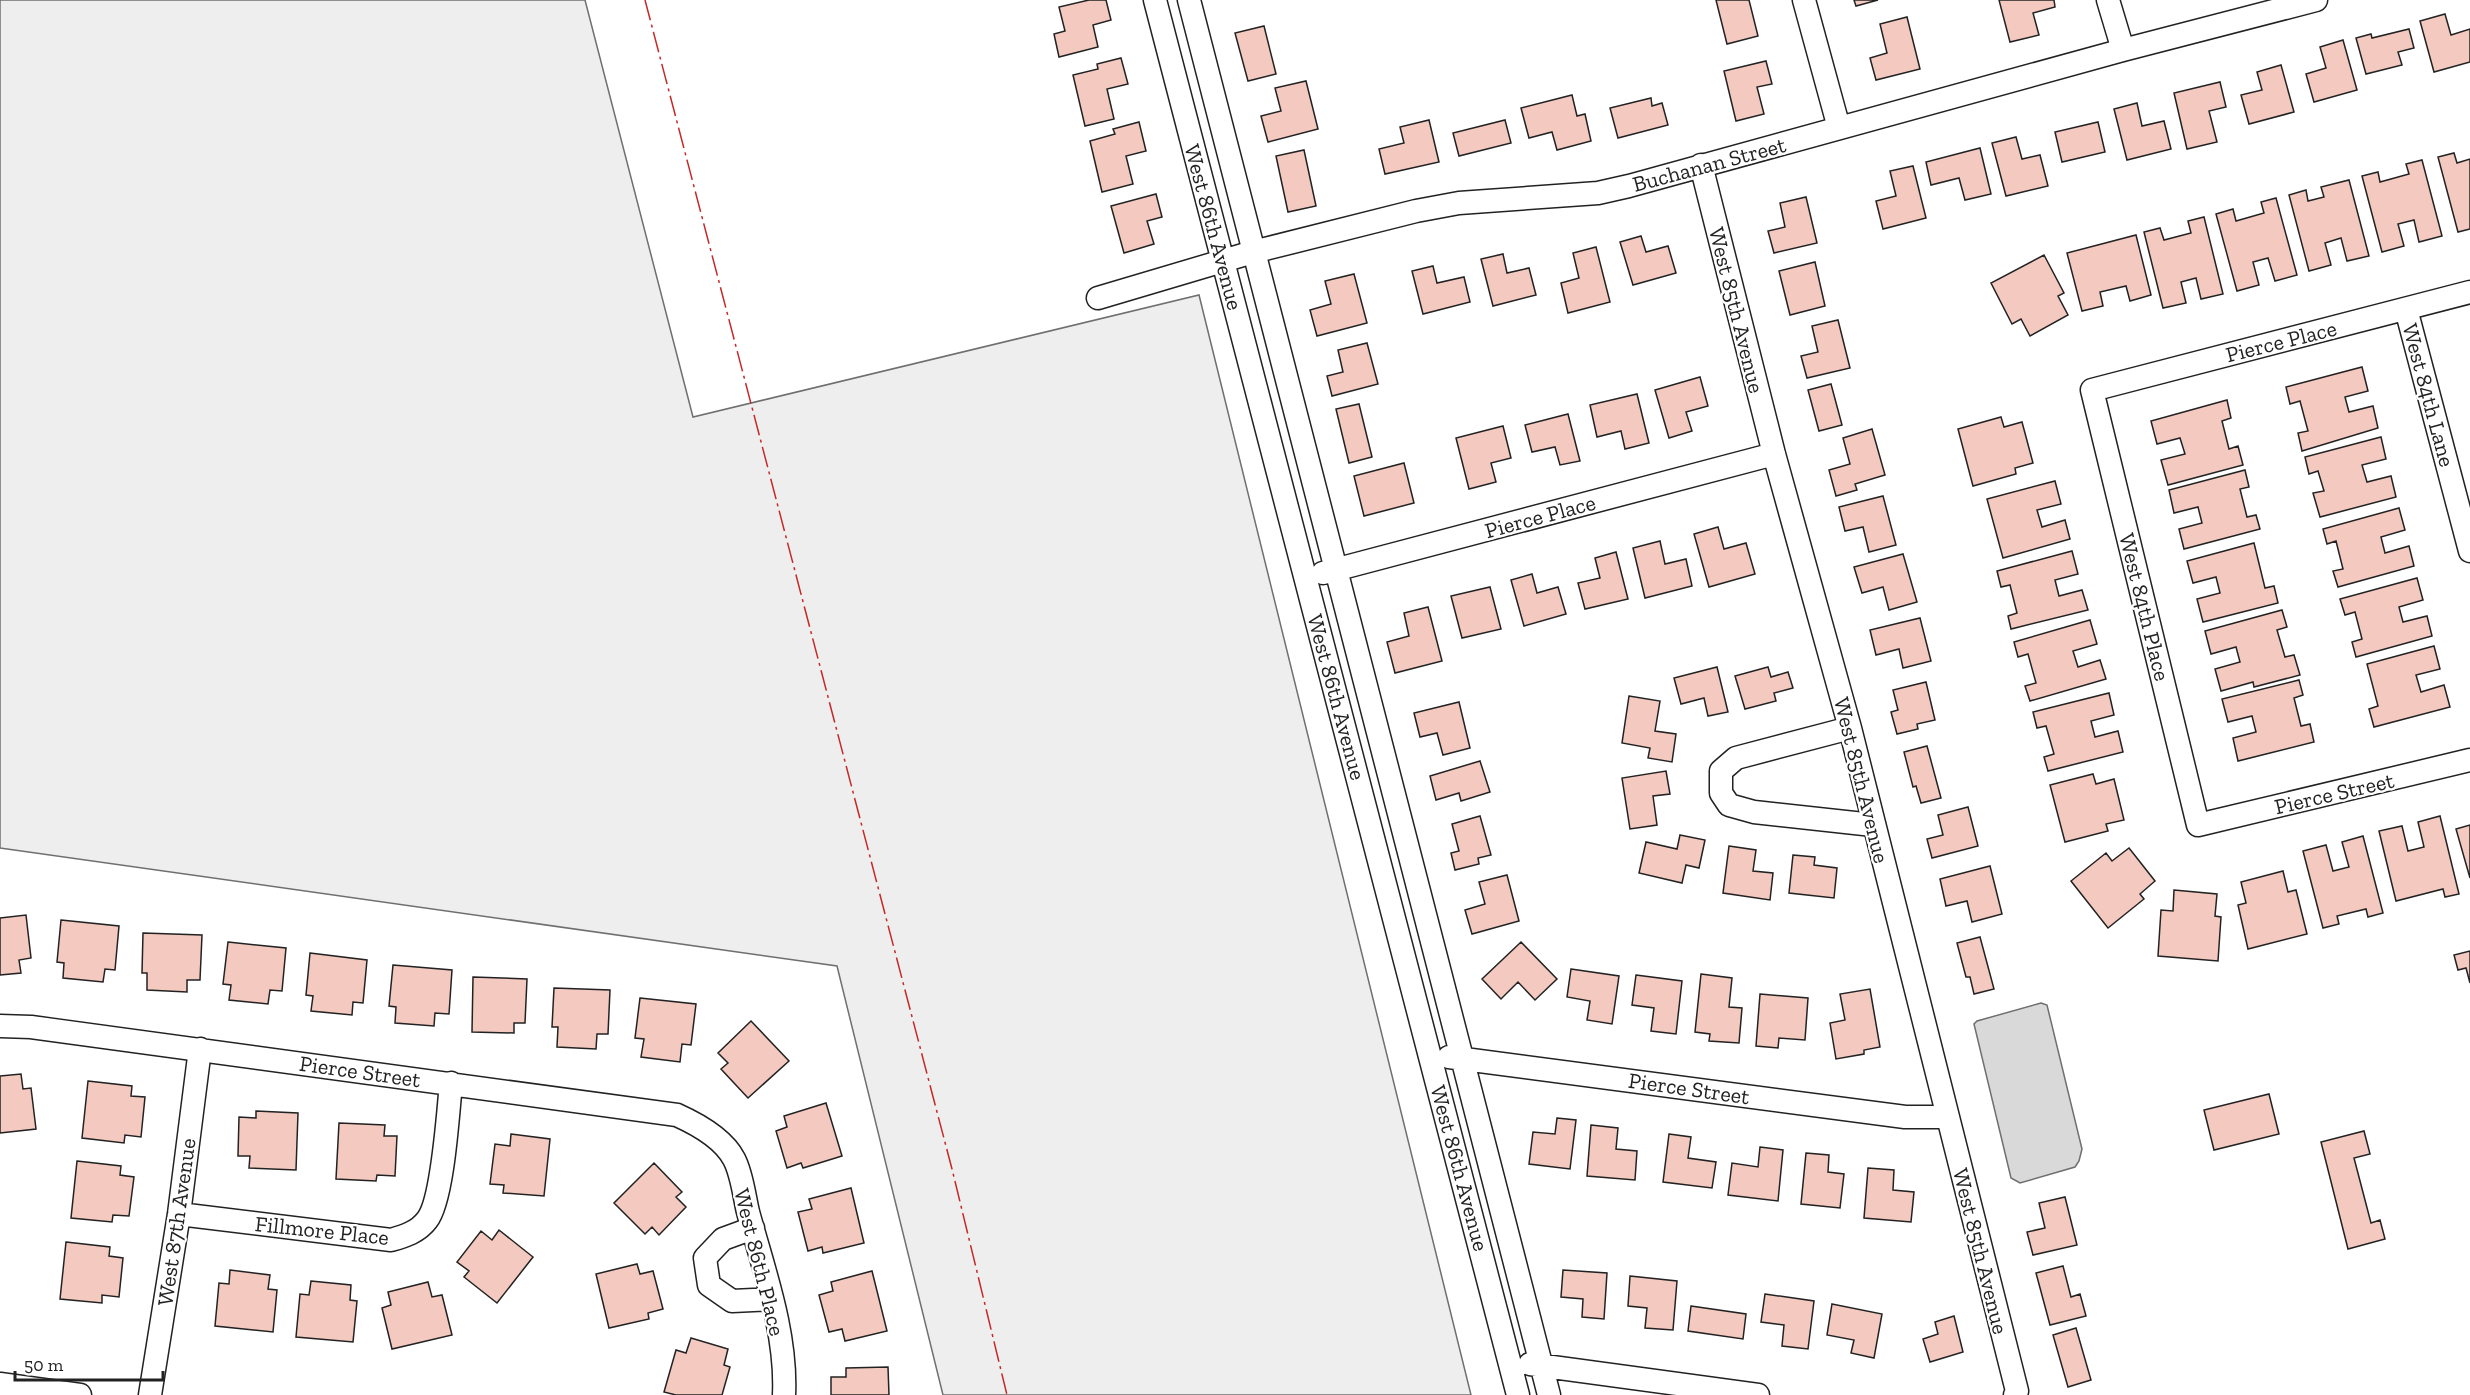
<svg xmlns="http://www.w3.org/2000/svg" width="2470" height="1395" font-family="'Zilla Slab',serif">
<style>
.green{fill:#eee;stroke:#6f6f6f;stroke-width:1.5}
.water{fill:#d9d9d9;stroke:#6f6f6f;stroke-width:1.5}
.building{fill:#f3c9c0;stroke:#222;stroke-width:1.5}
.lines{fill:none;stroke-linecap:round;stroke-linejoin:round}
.minor-casing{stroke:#222;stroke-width:25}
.minor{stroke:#fff;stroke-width:22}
.power{stroke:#c62828;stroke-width:1.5;stroke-dasharray:21 4.5 3 4.5;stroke-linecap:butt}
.labels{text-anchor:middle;stroke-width:4.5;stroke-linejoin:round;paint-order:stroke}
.street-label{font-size:22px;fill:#222;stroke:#fff}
</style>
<rect width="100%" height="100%" fill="#fff"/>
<path class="green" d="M 0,0 L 585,0 L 693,417 L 1199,295 L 1471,1395 L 943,1395 L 837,966 L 0,848 Z"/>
<path class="water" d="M 2041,1003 L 2047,1005 L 2082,1149 L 2079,1161 L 2075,1167 L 2020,1183 L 2011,1178 L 1974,1024 L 1977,1021 Z"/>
<path class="building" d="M 1089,0 L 1106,0 L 1111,20 L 1093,25 L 1098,47 L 1059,57 L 1054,34 L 1065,31 L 1059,7 Z
M 1716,0 L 1749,0 L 1758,36 L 1727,44 Z
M 1854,0 L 1878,0 L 1856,6 Z
M 1999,0 L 2054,0 L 2055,7 L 2033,13 L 2039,35 L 2010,42 Z
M 2445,14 L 2451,35 L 2470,29 L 2470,62 L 2434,72 L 2420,21 Z
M 1907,17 L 1920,69 L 1876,80 L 1870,58 L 1887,53 L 1880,24 Z
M 1264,26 L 1276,74 L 1248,81 L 1235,33 Z
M 2409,29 L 2414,48 L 2398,52 L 2402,65 L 2366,74 L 2356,38 L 2371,34 L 2372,38 Z
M 2343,40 L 2357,90 L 2314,102 L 2306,74 L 2326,68 L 2320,47 Z
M 1121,58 L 1128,84 L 1107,89 L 1114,119 L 1085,126 L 1073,75 L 1098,69 L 1097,64 Z
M 1766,61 L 1772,84 L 1757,87 L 1764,114 L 1736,121 L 1724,71 Z
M 2281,65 L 2294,112 L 2249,124 L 2241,95 L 2262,90 L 2257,72 Z
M 1306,81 L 1318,129 L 1268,142 L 1261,116 L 1281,111 L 1275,88 Z
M 2220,82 L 2226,107 L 2209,111 L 2217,142 L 2187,149 L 2174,93 Z
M 1572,95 L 1577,116 L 1585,114 L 1591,141 L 1557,150 L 1552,132 L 1529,138 L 1521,108 Z
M 1651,98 L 1652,106 L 1662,103 L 1668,125 L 1618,138 L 1610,108 Z
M 2137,103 L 2142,126 L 2164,121 L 2171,149 L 2127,160 L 2114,109 Z
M 1429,120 L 1439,162 L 1385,174 L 1379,149 L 1404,143 L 1400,127 Z
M 1505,120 L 1511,143 L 1459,156 L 1453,133 Z
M 1139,122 L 1146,151 L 1126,156 L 1133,184 L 1102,192 L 1090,141 L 1115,134 L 1113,129 Z
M 2098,122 L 2105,152 L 2062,162 L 2055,132 Z
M 2016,137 L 2022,159 L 2040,155 L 2048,186 L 2006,196 L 1992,143 Z
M 1980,148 L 1991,194 L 1965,200 L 1959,178 L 1931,185 L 1926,162 Z
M 1304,150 L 1316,206 L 1288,212 L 1276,156 Z
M 2454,153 L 2457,163 L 2470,159 L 2470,229 L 2458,232 L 2438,157 Z
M 2422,160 L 2442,236 L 2419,242 L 2414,220 L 2398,224 L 2404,246 L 2382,252 L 2362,176 L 2378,172 L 2380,182 L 2409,174 L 2406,164 Z
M 1913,166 L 1926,218 L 1883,229 L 1876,201 L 1896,196 L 1890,171 Z
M 2349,180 L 2369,256 L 2347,261 L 2341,238 L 2325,243 L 2331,265 L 2309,271 L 2289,195 L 2306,190 L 2308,201 L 2324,197 L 2321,187 Z
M 1156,194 L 1162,217 L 1147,221 L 1154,244 L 1124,253 L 1111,206 Z
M 1806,197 L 1817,243 L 1774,253 L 1768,231 L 1785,227 L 1780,203 Z
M 2276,198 L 2297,275 L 2275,281 L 2268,258 L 2253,262 L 2259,285 L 2237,291 L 2216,214 L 2233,209 L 2236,221 L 2264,213 L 2261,202 Z
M 2204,217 L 2223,294 L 2201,299 L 2196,278 L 2181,282 L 2186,303 L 2163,308 L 2144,232 L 2160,228 L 2164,240 L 2191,233 L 2188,221 Z
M 2136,235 L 2151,295 L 2130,301 L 2126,286 L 2100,292 L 2103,306 L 2082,311 L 2067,253 Z
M 1641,236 L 1646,252 L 1668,246 L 1676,273 L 1633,285 L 1620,242 Z
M 1596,247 L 1610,302 L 1568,313 L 1561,283 L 1579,278 L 1573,253 Z
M 1503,254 L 1507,273 L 1529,268 L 1536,295 L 1493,306 L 1481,259 Z
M 2044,255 L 2064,293 L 2058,296 L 2068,315 L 2030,336 L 2021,319 L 2012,324 L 1991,283 Z
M 1815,262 L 1825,306 L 1790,315 L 1779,271 Z
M 1433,266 L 1437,283 L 1464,277 L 1470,302 L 1423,314 L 1412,271 Z
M 1354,274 L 1367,323 L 1317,336 L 1310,310 L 1331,304 L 1325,281 Z
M 1838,320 L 1850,368 L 1807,378 L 1801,356 L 1818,352 L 1812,326 Z
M 1367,343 L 1378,384 L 1332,396 L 1327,376 L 1343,372 L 1338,350 Z
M 2362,367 L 2368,391 L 2345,397 L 2349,412 L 2373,406 L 2378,428 L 2302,451 L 2298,433 L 2308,431 L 2300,401 L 2290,404 L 2286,387 Z
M 1700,377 L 1708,406 L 1686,412 L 1692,431 L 1669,438 L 1655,390 Z
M 1831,384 L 1842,425 L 1819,431 L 1808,390 Z
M 1637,394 L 1649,443 L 1625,449 L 1621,431 L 1597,437 L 1590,405 Z
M 2227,400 L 2231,418 L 2222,421 L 2229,449 L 2238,446 L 2243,465 L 2168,485 L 2161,460 L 2185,454 L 2180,438 L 2157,444 L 2151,421 Z
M 1359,404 L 1372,457 L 1349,463 L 1336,409 Z
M 1568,414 L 1580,461 L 1560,465 L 1555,447 L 1532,452 L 1525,425 Z
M 2001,417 L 2004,427 L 2022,422 L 2033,463 L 2015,468 L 2016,474 L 1973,486 L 1958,429 Z
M 1503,426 L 1511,458 L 1491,463 L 1496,482 L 1469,489 L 1456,438 Z
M 1872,429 L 1885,475 L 1855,484 L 1857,490 L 1836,496 L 1829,470 L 1850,464 L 1843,438 Z
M 2381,437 L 2386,459 L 2362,465 L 2367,482 L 2391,476 L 2396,497 L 2320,517 L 2313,493 L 2324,491 L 2318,471 L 2309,474 L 2305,457 Z
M 1404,463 L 1414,503 L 1364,516 L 1354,476 Z
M 2245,470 L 2249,487 L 2240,489 L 2247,517 L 2256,515 L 2260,529 L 2184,549 L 2179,529 L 2202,523 L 2198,507 L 2174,513 L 2169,490 Z
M 2055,481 L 2061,504 L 2037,510 L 2042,527 L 2065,520 L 2070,539 L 2003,558 L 1987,499 Z
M 1883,496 L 1896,545 L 1869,552 L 1863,527 L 1845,531 L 1839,507 Z
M 2399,508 L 2405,530 L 2381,537 L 2385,553 L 2409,546 L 2414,566 L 2338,587 L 2333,571 L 2343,569 L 2336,541 L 2327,544 L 2323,529 Z
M 1718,527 L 1724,549 L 1746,543 L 1755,574 L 1709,587 L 1694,534 Z
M 1660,541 L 1665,564 L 1686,559 L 1692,586 L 1645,598 L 1633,548 Z
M 2254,543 L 2265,588 L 2274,586 L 2278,603 L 2203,622 L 2197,599 L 2220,593 L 2216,577 L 2193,583 L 2187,561 Z
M 2072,551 L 2078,574 L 2055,580 L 2059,596 L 2082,590 L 2088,610 L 2011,629 L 2008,616 L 2017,613 L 2010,585 L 2001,587 L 1997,571 Z
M 1616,552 L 1628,599 L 1585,609 L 1578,583 L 1600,578 L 1595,558 Z
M 1903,554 L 1917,602 L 1889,610 L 1883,587 L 1862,593 L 1854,567 Z
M 1532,574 L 1537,593 L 1558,587 L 1566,614 L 1524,626 L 1511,580 Z
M 2417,578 L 2423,600 L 2399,607 L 2403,622 L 2427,616 L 2432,636 L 2356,657 L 2352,642 L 2362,639 L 2355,612 L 2345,615 L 2340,599 Z
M 1490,587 L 1501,629 L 1462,638 L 1451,596 Z
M 1428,607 L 1442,661 L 1395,673 L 1387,642 L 1409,636 L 1404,613 Z
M 2282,610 L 2287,627 L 2277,630 L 2285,657 L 2294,655 L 2300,675 L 2254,687 L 2253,682 L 2221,691 L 2215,669 L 2240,662 L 2236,647 L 2211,654 L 2205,631 Z
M 1920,618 L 1931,661 L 1903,668 L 1899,649 L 1876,655 L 1870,630 Z
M 2090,620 L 2097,644 L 2073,651 L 2078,667 L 2100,660 L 2106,679 L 2030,701 L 2025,686 L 2036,683 L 2028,654 L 2018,657 L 2014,642 Z
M 2434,646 L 2440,669 L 2416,675 L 2421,692 L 2444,685 L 2450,707 L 2374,727 L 2369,709 L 2378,706 L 2367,664 Z
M 1717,667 L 1728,712 L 1708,716 L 1704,698 L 1681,704 L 1674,678 Z
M 1768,667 L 1771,677 L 1788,672 L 1793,688 L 1774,693 L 1776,701 L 1745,709 L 1735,676 Z
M 2299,680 L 2303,695 L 2294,698 L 2301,726 L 2310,724 L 2314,742 L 2238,761 L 2233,738 L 2256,732 L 2252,716 L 2228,722 L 2222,699 Z
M 1926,682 L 1935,720 L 1917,724 L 1918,729 L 1897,734 L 1891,712 L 1898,710 L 1893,690 Z
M 2109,693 L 2114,715 L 2091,721 L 2095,737 L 2118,731 L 2123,752 L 2048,771 L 2044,757 L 2054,754 L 2046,726 L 2037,728 L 2033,712 Z
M 1629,696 L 1660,701 L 1655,731 L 1676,734 L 1672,762 L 1648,758 L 1650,748 L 1622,743 Z
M 1459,702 L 1470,748 L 1443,755 L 1437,733 L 1420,737 L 1414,713 Z
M 1927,746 L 1941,798 L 1921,803 L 1916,786 L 1913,787 L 1904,752 Z
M 1480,761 L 1490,792 L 1461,801 L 1459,793 L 1436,800 L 1430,776 Z
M 1666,771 L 1670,794 L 1653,796 L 1657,825 L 1630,829 L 1622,778 Z
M 2093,774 L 2096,784 L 2114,779 L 2124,820 L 2106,824 L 2108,831 L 2065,842 L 2050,785 Z
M 1968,807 L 1978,846 L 1932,858 L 1927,839 L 1943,835 L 1938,815 Z
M 1480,816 L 1491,855 L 1478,858 L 1479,864 L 1455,870 L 1451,853 L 1459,851 L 1452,824 Z
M 2440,816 L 2459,894 L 2445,897 L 2443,889 L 2396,901 L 2379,831 L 2402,826 L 2408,851 L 2424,847 L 2418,822 Z
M 2470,825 L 2470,878 L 2456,829 Z
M 1680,835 L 1705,840 L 1699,868 L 1686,865 L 1682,883 L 1639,873 L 1646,842 L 1677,849 Z
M 2363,836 L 2383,913 L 2368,917 L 2366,909 L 2337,916 L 2339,924 L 2323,928 L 2303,851 L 2326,845 L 2333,871 L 2349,867 L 2342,842 Z
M 1729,846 L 1756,850 L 1753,871 L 1773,873 L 1770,900 L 1723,893 Z
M 2129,848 L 2155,881 L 2140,894 L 2144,899 L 2108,928 L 2071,881 L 2106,853 L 2112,861 Z
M 1793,855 L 1815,857 L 1814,865 L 1837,868 L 1834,898 L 1789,893 Z
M 1990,866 L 2002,914 L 1972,922 L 1967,901 L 1946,906 L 1940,879 Z
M 2283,871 L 2288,892 L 2296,890 L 2307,934 L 2248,949 L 2238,905 L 2246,903 L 2241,882 Z
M 1507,875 L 1519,921 L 1472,934 L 1465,910 L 1485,904 L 1479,882 Z
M 2174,890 L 2217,894 L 2215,916 L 2221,917 L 2218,961 L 2158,956 L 2161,910 L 2173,911 Z
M 26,915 L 31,958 L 19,960 L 21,973 L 0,975 L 0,918 Z
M 61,920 L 119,926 L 115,970 L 105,969 L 103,982 L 63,978 L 64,963 L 57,962 Z
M 143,933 L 202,935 L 200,980 L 187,980 L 187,992 L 147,990 L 147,973 L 142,973 Z
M 1980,937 L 1994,989 L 1974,994 L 1970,977 L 1966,977 L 1957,943 Z
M 228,942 L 286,948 L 282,991 L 270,990 L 268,1004 L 229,1000 L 231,985 L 223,984 Z
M 1521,942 L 1557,979 L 1535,1000 L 1518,982 L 1501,999 L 1482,979 Z
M 2470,951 L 2470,983 L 2466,968 L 2458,970 L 2454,955 Z
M 310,953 L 367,960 L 363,1003 L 353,1002 L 352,1015 L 311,1011 L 313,996 L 306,995 Z
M 393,965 L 452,970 L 449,1014 L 435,1013 L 434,1026 L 395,1023 L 396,1007 L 389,1006 Z
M 1571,969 L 1619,976 L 1612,1024 L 1587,1020 L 1590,1001 L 1567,997 Z
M 1701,974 L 1732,978 L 1729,1007 L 1742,1008 L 1739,1043 L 1709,1041 L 1710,1034 L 1695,1032 Z
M 1636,975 L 1682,981 L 1676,1034 L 1651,1031 L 1654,1008 L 1632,1005 Z
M 473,977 L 527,979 L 525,1023 L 514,1023 L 514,1033 L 472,1032 Z
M 554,988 L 610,990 L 608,1034 L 597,1034 L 596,1049 L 557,1047 L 558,1027 L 552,1027 Z
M 1870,989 L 1880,1047 L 1864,1050 L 1864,1054 L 1836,1059 L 1830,1023 L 1845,1020 L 1840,994 Z
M 1760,994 L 1808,998 L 1805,1040 L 1779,1038 L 1778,1048 L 1756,1046 Z
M 640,998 L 696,1004 L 691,1045 L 682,1044 L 680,1062 L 641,1057 L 644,1039 L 635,1038 Z
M 751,1021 L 789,1061 L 748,1098 L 721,1069 L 728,1063 L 718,1053 Z
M 21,1074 L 23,1089 L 31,1088 L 36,1129 L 0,1133 L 0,1076 Z
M 88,1081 L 132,1086 L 131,1096 L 145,1097 L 141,1137 L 125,1135 L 124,1143 L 82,1138 Z
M 2269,1094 L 2279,1134 L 2214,1150 L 2204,1110 Z
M 826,1103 L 842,1156 L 803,1168 L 801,1163 L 787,1168 L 776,1131 L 787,1127 L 784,1116 Z
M 256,1111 L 298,1113 L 296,1170 L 249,1168 L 250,1156 L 238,1156 L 239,1117 L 256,1118 Z
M 1557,1118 L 1576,1120 L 1570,1169 L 1529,1164 L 1533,1132 L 1555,1134 Z
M 339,1123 L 385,1125 L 384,1136 L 397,1136 L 395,1176 L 377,1175 L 376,1181 L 336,1179 Z
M 1591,1125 L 1618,1128 L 1616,1149 L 1637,1151 L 1635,1180 L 1587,1176 Z
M 2364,1131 L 2370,1154 L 2354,1158 L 2371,1223 L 2380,1220 L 2385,1239 L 2348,1249 L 2321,1142 Z
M 511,1134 L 550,1139 L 544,1196 L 503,1193 L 504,1185 L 490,1184 L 495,1144 L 510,1146 Z
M 1669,1134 L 1691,1137 L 1688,1158 L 1716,1162 L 1712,1188 L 1663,1182 Z
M 1760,1147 L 1783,1150 L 1778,1201 L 1728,1195 L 1732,1163 L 1758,1167 Z
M 1806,1153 L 1829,1155 L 1828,1172 L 1844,1174 L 1840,1208 L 1801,1204 Z
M 1806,1153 L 1829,1155 L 1828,1172 L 1844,1174 L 1840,1208 L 1801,1204 Z
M 77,1161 L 121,1166 L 120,1175 L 134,1177 L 129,1216 L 113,1215 L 112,1222 L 71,1218 Z
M 654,1163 L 682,1192 L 676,1197 L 686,1207 L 659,1235 L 652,1227 L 645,1234 L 614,1203 Z
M 1868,1168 L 1894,1170 L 1893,1190 L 1914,1192 L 1911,1222 L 1864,1218 Z
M 1868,1168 L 1894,1170 L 1893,1190 L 1914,1192 L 1911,1222 L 1864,1218 Z
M 851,1188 L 864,1243 L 823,1253 L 822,1247 L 808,1251 L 798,1212 L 812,1209 L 809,1199 Z
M 2065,1197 L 2077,1245 L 2033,1255 L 2027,1232 L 2045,1228 L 2039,1203 Z
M 499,1230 L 533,1257 L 497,1303 L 464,1277 L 469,1271 L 457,1262 L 481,1231 L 492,1240 Z
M 66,1242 L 110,1247 L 109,1256 L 123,1258 L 119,1297 L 102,1295 L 102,1303 L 60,1299 Z
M 637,1264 L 640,1274 L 653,1271 L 663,1309 L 648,1313 L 649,1319 L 609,1328 L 596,1274 Z
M 2063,1266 L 2071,1297 L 2080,1294 L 2086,1316 L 2050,1325 L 2036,1273 Z
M 230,1270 L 270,1275 L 268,1289 L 277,1290 L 273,1332 L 215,1326 L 219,1283 L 229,1284 Z
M 1563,1270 L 1607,1273 L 1604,1319 L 1582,1317 L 1583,1299 L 1561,1297 Z
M 872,1271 L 887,1331 L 845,1341 L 842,1329 L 829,1332 L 819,1295 L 833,1291 L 831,1282 Z
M 1630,1276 L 1677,1281 L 1673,1330 L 1645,1328 L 1647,1308 L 1628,1306 Z
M 311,1281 L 351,1285 L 350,1300 L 357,1301 L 353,1342 L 296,1337 L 300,1294 L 309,1295 Z
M 428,1282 L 432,1297 L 442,1295 L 452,1335 L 392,1349 L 382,1308 L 391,1305 L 388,1292 Z
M 1765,1294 L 1814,1301 L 1808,1349 L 1782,1346 L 1784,1325 L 1761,1322 Z
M 1832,1304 L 1882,1314 L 1874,1358 L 1851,1353 L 1854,1340 L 1827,1335 Z
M 1691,1306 L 1746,1314 L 1743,1339 L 1688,1331 Z
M 1954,1316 L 1963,1352 L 1930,1362 L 1923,1339 L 1938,1334 L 1935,1322 Z
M 2076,1328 L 2091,1380 L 2068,1387 L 2053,1335 Z
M 691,1338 L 728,1349 L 724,1365 L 730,1367 L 722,1395 L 676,1395 L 664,1392 L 676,1350 L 686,1353 Z
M 888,1367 L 889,1395 L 831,1395 L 831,1377 L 846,1377 L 846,1368 Z"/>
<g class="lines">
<g class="minor-casing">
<path id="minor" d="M 1155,0 L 1518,1395
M 1189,0 L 1549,1395
M 1804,0 L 1839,128
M 2108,0 L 2123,50
M 1701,165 L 1774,454 L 1850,728 L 2017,1391 L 2015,1395
M 2470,292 L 2092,390 L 2198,825 L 2470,760
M 1098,298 L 1253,252 L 1416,211 L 1459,203 L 1598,193 L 1629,186 L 2123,50 L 2316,0
M 2406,309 L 2470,551
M 1323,573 L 1774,454
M 1850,728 L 1736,758 L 1721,771 L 1721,793 L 1729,805 L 1754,812 L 1873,825
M 0,1026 L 31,1027 L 677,1115 C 697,1124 723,1138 734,1159 C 742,1174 744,1195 748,1212 C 764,1271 787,1333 784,1395
M 1449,1057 L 1905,1117 L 1947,1117
M 179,1214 L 391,1240 C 405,1236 418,1232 427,1220 C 443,1200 448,1112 451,1083
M 753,1228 L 723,1239 L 705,1258 L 709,1285 L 732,1301 L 772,1299
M 1530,1364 L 1758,1395
M 0,1384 L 80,1395
M 150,1395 L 179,1214 L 200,1049"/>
</g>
<use href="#minor" class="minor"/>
<path class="power" d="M 645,0 L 952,1169 L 1007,1395"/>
</g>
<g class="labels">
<g class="street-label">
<text transform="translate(1709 164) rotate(-15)" y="8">Buchanan Street</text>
<text transform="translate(1214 227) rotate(75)" y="8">West 86th Avenue</text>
<text transform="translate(1737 310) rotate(76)" y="8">West 85th Avenue</text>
<text transform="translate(2281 341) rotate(-14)" y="8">Pierce Place</text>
<text transform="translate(2429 395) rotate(75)" y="8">West 84th Lane</text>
<text transform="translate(1540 516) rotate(-15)" y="8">Pierce Place</text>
<text transform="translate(2145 607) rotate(76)" y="8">West 84th Place</text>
<text transform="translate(1337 697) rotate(75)" y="8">West 86th Avenue</text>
<text transform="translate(1862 780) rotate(76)" y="8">West 85th Avenue</text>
<text transform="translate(2334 793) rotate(-13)" y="8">Pierce Street</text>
<text transform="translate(360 1071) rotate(8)" y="8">Pierce Street</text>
<text transform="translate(1689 1088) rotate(8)" y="8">Pierce Street</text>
<text transform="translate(1460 1168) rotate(75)" y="8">West 86th Avenue</text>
<text transform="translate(176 1222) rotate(-82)" y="8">West 87th Avenue</text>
<text transform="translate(322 1230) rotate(6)" y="8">Fillmore Place</text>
<text transform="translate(1981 1251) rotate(76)" y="8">West 85th Avenue</text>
<text transform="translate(760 1262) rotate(76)" y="8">West 86th Place</text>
</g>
</g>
<path d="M15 1371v9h148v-9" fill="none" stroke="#222222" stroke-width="3"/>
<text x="24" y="1371" font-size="18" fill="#222222" stroke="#ffffff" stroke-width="4.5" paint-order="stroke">50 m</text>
</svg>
